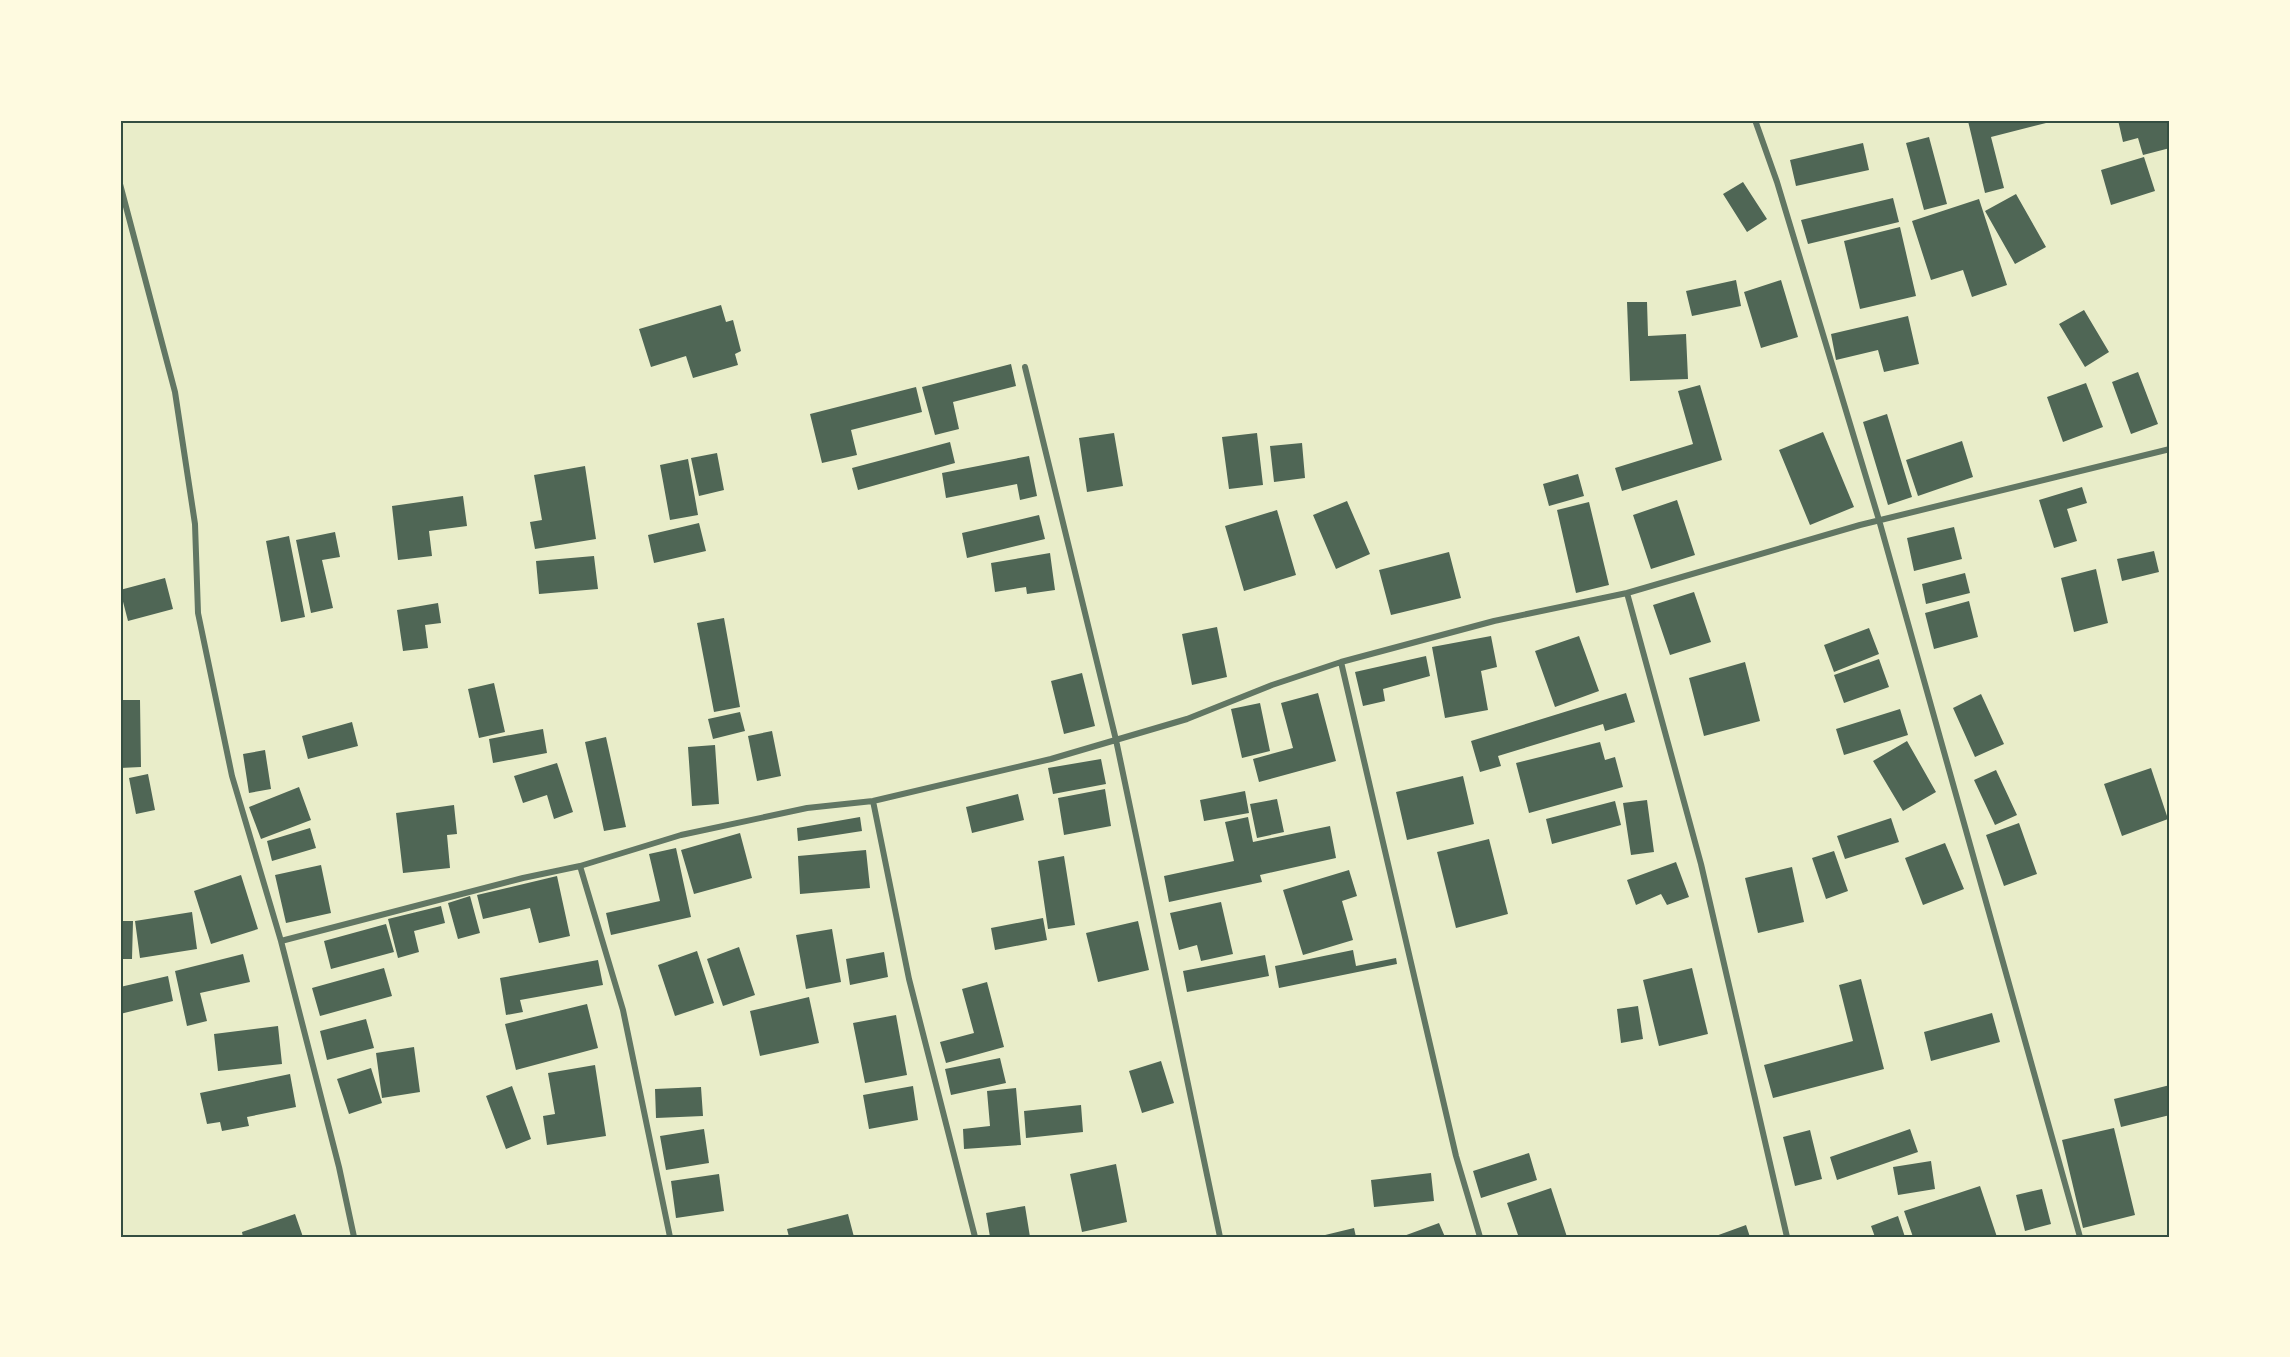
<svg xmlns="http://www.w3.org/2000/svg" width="2290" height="1357" font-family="'Golos Text',sans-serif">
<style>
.building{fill:#4f6655}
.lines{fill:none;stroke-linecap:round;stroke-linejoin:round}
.minor{stroke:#617663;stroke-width:6}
.neatline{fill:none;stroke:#344e41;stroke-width:2}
</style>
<rect width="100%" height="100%" fill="#e9edc9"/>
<path class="building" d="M 1973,120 L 2054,120 L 2054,121 L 1991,137 L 2004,188 L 1985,193 L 1968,121 Z
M 2118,120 L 2170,120 L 2170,148 L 2143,155 L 2138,138 L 2123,142 Z
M 1929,137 L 1947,204 L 1924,210 L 1906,143 Z
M 1863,143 L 1869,170 L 1796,186 L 1790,160 Z
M 2144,157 L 2155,191 L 2111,205 L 2101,170 Z
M 1743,182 L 1767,219 L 1747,232 L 1723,194 Z
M 2016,194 L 2046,247 L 2015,264 L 1985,211 Z
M 1893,198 L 1899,222 L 1808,244 L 1801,220 Z
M 1979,199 L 2007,285 L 1972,297 L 1963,270 L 1931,280 L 1912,221 Z
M 1900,227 L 1916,296 L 1860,309 L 1844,241 Z
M 1736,280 L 1741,306 L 1692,316 L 1686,291 Z
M 1781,280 L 1798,337 L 1761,348 L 1744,292 Z
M 1627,302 L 1647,302 L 1648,336 L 1686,334 L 1688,379 L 1630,381 Z
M 721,305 L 726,322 L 733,320 L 741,351 L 735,354 L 738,365 L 693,378 L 686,356 L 651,367 L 639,329 Z
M 2084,310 L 2109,352 L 2085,367 L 2059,324 Z
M 1908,316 L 1919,364 L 1884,372 L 1878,350 L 1836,360 L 1831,334 Z
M 1011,364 L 1016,386 L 953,402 L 959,429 L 935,435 L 922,387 Z
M 2138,372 L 2158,424 L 2131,434 L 2112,382 Z
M 2086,383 L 2103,427 L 2063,442 L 2047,397 Z
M 1700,385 L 1722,460 L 1622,491 L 1615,468 L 1693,444 L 1678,391 Z
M 916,387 L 922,412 L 851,430 L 857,455 L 822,463 L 810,414 Z
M 1887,414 L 1912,497 L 1888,505 L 1863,422 Z
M 1823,432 L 1854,507 L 1810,525 L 1779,450 Z
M 1114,433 L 1123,486 L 1087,492 L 1079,438 Z
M 1257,433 L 1263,485 L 1229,489 L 1222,437 Z
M 1962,441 L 1973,477 L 1918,496 L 1906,460 Z
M 950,442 L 955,463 L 858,490 L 852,468 Z
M 1302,443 L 1305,478 L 1274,482 L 1270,446 Z
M 717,453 L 724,490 L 699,496 L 691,458 Z
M 1029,456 L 1037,496 L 1020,500 L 1017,484 L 946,498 L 942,473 Z
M 688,459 L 698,515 L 670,520 L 660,465 Z
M 585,466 L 596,539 L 535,549 L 530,522 L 542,520 L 534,475 Z
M 1578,474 L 1584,496 L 1549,506 L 1543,484 Z
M 2082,487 L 2087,503 L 2067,509 L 2077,541 L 2054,548 L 2039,500 Z
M 463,496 L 467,526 L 429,531 L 432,556 L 398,560 L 392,506 Z
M 1677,500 L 1695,555 L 1651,569 L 1633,515 Z
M 1347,501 L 1370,554 L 1336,569 L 1313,515 Z
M 1589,502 L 1609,585 L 1576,593 L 1557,510 Z
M 1277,510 L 1296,575 L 1244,591 L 1225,526 Z
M 1039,515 L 1045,539 L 967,558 L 962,533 Z
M 699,523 L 706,551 L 654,563 L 648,535 Z
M 1954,527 L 1962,559 L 1914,571 L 1907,538 Z
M 335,532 L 340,557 L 322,560 L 333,608 L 311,613 L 296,540 Z
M 289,536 L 305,617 L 281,622 L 266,541 Z
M 2154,551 L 2159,572 L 2122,581 L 2117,559 Z
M 1449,552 L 1461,598 L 1391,615 L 1379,570 Z
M 1050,553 L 1055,590 L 1027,594 L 1026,587 L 995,592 L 991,563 Z
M 594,556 L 598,589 L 539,594 L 536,561 Z
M 2096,569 L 2108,623 L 2074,632 L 2061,578 Z
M 1965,573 L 1970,593 L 1926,604 L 1922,584 Z
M 165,578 L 173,609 L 128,621 L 120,590 Z
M 1694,592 L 1711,642 L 1670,655 L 1653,605 Z
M 1969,601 L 1978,637 L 1934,649 L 1925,613 Z
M 438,603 L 441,623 L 425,625 L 428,648 L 403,651 L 397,610 Z
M 724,618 L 740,707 L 714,712 L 697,623 Z
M 1217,627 L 1227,677 L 1192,685 L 1182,634 Z
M 1869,628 L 1879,654 L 1834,672 L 1824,645 Z
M 1491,636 L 1497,667 L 1481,671 L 1488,710 L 1445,718 L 1432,647 Z
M 1579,636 L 1599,691 L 1555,707 L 1535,651 Z
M 1426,656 L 1430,676 L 1383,689 L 1385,701 L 1363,706 L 1355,672 Z
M 1879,659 L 1889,687 L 1844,703 L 1834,675 Z
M 1745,662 L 1760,721 L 1704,736 L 1689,678 Z
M 1082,673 L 1095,726 L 1064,734 L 1051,681 Z
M 494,683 L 505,732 L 479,738 L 468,689 Z
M 1318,693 L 1336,761 L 1259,782 L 1253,759 L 1293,748 L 1281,703 Z
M 1626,693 L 1635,722 L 1605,731 L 1603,724 L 1498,756 L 1501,766 L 1480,772 L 1471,741 Z
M 1981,694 L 2004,744 L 1975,757 L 1953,708 Z
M 120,700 L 140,700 L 141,767 L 120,768 Z
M 1260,703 L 1270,751 L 1242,758 L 1231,709 Z
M 1900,709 L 1908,735 L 1844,755 L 1836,729 Z
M 740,712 L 745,731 L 713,739 L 708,719 Z
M 352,722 L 358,746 L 308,759 L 302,736 Z
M 543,729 L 547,753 L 493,763 L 489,739 Z
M 772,731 L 781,776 L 757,781 L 748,736 Z
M 606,737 L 626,827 L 604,831 L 585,742 Z
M 1907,741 L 1936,792 L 1903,811 L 1873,761 Z
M 1600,742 L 1605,760 L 1615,757 L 1623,787 L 1529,813 L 1516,763 Z
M 715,745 L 719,804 L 692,806 L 688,747 Z
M 265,750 L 271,789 L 249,793 L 243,754 Z
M 1101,759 L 1106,784 L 1053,794 L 1048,768 Z
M 557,763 L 573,812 L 554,819 L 547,795 L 523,803 L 514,776 Z
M 2151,768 L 2168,819 L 2122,836 L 2104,784 Z
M 1996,770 L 2017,815 L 1995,825 L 1974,780 Z
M 148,774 L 155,810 L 136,814 L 129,778 Z
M 1463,776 L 1474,824 L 1407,840 L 1396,792 Z
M 299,787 L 311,820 L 261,839 L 249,807 Z
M 1105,789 L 1111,826 L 1064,835 L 1058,798 Z
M 1245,791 L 1249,813 L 1204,821 L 1200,800 Z
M 1018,794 L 1024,820 L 972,833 L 966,807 Z
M 1277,799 L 1284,832 L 1257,838 L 1250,804 Z
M 1647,800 L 1654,852 L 1631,855 L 1623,803 Z
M 1615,801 L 1621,825 L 1552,844 L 1546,819 Z
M 454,805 L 457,834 L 447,835 L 450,868 L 403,873 L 396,813 Z
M 860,817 L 862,831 L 798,841 L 797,828 Z
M 1248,817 L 1253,842 L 1330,826 L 1336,858 L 1260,875 L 1262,882 L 1169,902 L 1164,876 L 1234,861 L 1225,822 Z
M 1891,818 L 1899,842 L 1845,859 L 1837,836 Z
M 2019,823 L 2037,874 L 2004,886 L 1986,835 Z
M 310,828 L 316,848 L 272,861 L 267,841 Z
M 740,833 L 752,878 L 694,894 L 681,850 Z
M 1489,839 L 1508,914 L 1456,928 L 1437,852 Z
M 1945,843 L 1964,889 L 1923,905 L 1905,858 Z
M 676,848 L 691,917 L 611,935 L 606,913 L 660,901 L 649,854 Z
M 866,850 L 870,888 L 800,894 L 798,856 Z
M 1834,851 L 1848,891 L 1826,899 L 1812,858 Z
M 1064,856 L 1075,925 L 1048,929 L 1038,861 Z
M 1676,862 L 1689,897 L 1667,905 L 1661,894 L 1636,905 L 1627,880 Z
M 321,865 L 331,913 L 286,923 L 275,875 Z
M 1792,867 L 1804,922 L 1758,933 L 1745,878 Z
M 1349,870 L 1357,896 L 1342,901 L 1353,940 L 1303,955 L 1283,890 Z
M 241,875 L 258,929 L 211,944 L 194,891 Z
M 557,876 L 570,936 L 539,943 L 530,908 L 483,919 L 477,895 Z
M 470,896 L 480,933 L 458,939 L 448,903 Z
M 1221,902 L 1233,954 L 1201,961 L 1197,945 L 1179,950 L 1170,913 Z
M 441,906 L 445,923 L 414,931 L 419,952 L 398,958 L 388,919 Z
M 192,912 L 197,949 L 140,958 L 135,921 Z
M 1043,918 L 1047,940 L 995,950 L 991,928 Z
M 120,921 L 133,921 L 132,959 L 120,959 Z
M 1138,921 L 1149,970 L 1098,982 L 1086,933 Z
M 386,924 L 394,952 L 331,969 L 324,941 Z
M 832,929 L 841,982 L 806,989 L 796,935 Z
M 739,947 L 755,995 L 723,1006 L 707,959 Z
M 1353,950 L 1356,966 L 1396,958 L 1397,964 L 1279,988 L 1275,966 Z
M 697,951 L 714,1003 L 675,1016 L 658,965 Z
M 884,952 L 888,977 L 850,985 L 846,959 Z
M 243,954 L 250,982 L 200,993 L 207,1021 L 187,1026 L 175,971 Z
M 1265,955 L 1269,976 L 1187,992 L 1183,971 Z
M 598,960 L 603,985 L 520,1000 L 523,1012 L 506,1015 L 500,978 Z
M 384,968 L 392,996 L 320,1016 L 312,988 Z
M 1692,968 L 1708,1034 L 1659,1046 L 1643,980 Z
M 168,976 L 173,1001 L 120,1014 L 120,987 Z
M 1861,979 L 1884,1069 L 1773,1098 L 1764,1065 L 1853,1041 L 1839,985 Z
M 987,982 L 1004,1047 L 946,1063 L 940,1042 L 974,1033 L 962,989 Z
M 809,997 L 819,1043 L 760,1056 L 750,1011 Z
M 587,1004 L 598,1048 L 516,1070 L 505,1024 Z
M 1638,1006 L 1643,1039 L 1621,1043 L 1617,1009 Z
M 1992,1013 L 2000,1042 L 1931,1061 L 1924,1032 Z
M 896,1015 L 907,1075 L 865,1083 L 853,1023 Z
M 366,1019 L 374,1048 L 327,1060 L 320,1031 Z
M 278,1026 L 282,1064 L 218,1071 L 214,1034 Z
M 414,1047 L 420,1092 L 382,1098 L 376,1053 Z
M 1000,1058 L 1006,1083 L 951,1095 L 945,1069 Z
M 1161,1061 L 1174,1103 L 1142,1113 L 1129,1071 Z
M 595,1065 L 606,1136 L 547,1145 L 543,1116 L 555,1114 L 548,1073 Z
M 371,1068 L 382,1103 L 349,1114 L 337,1079 Z
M 290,1074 L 296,1107 L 247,1117 L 249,1126 L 222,1131 L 220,1122 L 207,1124 L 200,1093 Z
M 2170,1085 L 2170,1115 L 2121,1127 L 2114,1099 Z
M 512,1086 L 531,1139 L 506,1149 L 486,1096 Z
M 913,1086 L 918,1120 L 869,1129 L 863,1095 Z
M 701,1087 L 703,1116 L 656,1118 L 655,1089 Z
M 1016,1088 L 1021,1145 L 964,1149 L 963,1129 L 990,1126 L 987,1091 Z
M 1081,1105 L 1083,1132 L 1026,1138 L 1024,1111 Z
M 2114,1128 L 2135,1215 L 2083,1228 L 2062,1140 Z
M 704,1129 L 709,1163 L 666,1170 L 660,1136 Z
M 1910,1129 L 1918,1152 L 1837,1180 L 1830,1157 Z
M 1810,1130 L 1822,1179 L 1795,1186 L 1783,1137 Z
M 1529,1153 L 1537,1180 L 1481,1198 L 1473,1171 Z
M 1931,1161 L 1935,1189 L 1898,1195 L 1893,1167 Z
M 1116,1164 L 1127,1222 L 1082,1232 L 1070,1174 Z
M 1431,1173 L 1434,1201 L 1374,1207 L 1371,1180 Z
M 719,1174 L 724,1211 L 676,1218 L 671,1181 Z
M 1980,1186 L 1997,1237 L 1913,1237 L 1904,1211 Z
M 1551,1188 L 1567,1237 L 1512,1237 L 1518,1235 L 1507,1203 Z
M 2042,1189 L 2051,1224 L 2025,1231 L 2016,1195 Z
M 1025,1206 L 1030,1237 L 990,1237 L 986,1213 Z
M 295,1214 L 303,1237 L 243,1237 L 242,1232 Z
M 848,1214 L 854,1237 L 789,1237 L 787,1229 Z
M 1898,1216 L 1905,1237 L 1875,1237 L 1871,1226 Z
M 1439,1223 L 1445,1237 L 1401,1237 Z
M 1746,1225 L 1750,1237 L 1713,1237 Z
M 1354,1228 L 1356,1237 L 1321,1237 L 1321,1236 Z"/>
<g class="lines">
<path class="minor" d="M 1755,120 L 1777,182 L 1879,520 L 2080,1237
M 120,184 L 175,392 L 195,524 L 198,613 L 232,776 L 281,941 L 339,1167 L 354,1237
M 1025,367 L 1116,740 L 1220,1237
M 1627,593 L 1701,864 L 1787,1237
M 1341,662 L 1456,1156 L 1480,1237
M 873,801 L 909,979 L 975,1237
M 580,866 L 623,1010 L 670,1237
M 281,941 L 523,878 L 580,866 L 681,835 L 807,808 L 873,801 L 1051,759 L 1187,719 L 1272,685 L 1341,662 L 1494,621 L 1627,593 L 1860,525 L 2170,449"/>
</g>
<rect width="2290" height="1357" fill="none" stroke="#fefae0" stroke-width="243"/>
<rect x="122" y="122" width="2046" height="1114" class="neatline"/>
</svg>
